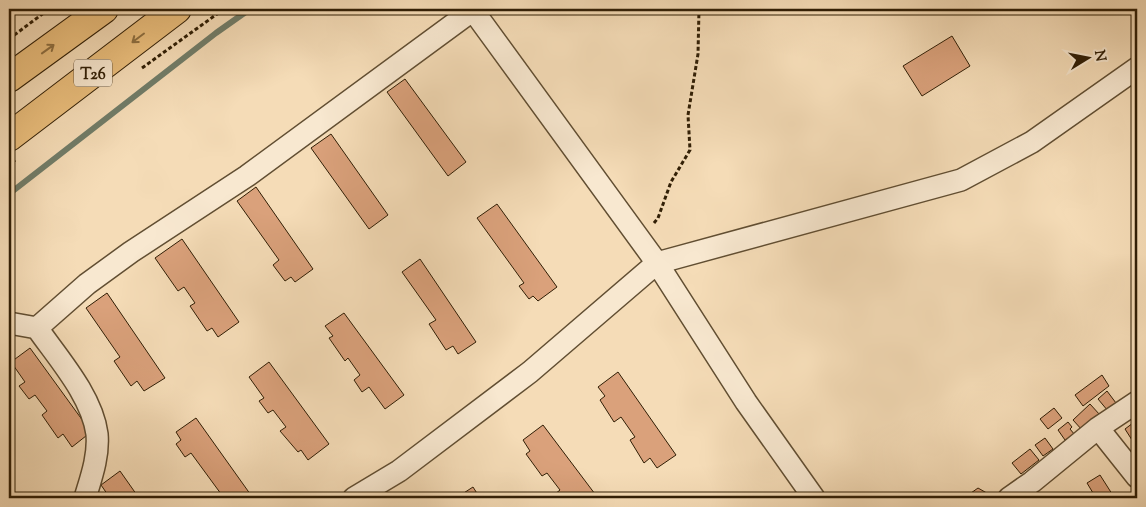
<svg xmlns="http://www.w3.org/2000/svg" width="1146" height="507" font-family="'Sorts Mill Goudy',serif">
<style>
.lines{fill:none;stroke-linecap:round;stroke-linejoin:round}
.stream{stroke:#717d69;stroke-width:6}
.building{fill:#daa17b;stroke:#301e05}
.minor-casing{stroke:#614e32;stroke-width:24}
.highway-casing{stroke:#301e05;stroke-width:30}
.path{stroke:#301e05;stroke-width:3;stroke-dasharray:4 2.5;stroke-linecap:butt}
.minor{stroke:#f8e8d0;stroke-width:21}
.highway{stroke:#eabe7c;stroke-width:28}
.oneway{stroke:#8d6e40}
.labels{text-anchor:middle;stroke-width:4;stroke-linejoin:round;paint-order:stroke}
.shield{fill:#f8e8d0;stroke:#6c5b42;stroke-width:1}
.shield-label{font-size:16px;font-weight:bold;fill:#301e05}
</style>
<rect width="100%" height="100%" fill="#f5dcb7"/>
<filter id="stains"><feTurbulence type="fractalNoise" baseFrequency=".004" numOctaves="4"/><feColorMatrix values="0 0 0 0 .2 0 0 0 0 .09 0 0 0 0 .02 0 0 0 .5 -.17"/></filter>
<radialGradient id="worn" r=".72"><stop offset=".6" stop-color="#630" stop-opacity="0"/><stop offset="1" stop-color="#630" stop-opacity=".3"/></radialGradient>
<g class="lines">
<path class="stream" d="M 9,194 L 216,33 L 250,9"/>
</g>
<path class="building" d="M 952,36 L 970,66 L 922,96 L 903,66 Z
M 405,79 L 466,162 L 448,176 L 387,92 Z
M 331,134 L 388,215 L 369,229 L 311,148 Z
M 256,187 L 313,269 L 295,282 L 291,277 L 285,281 L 273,265 L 279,260 L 237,201 Z
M 497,204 L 557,287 L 538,301 L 533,296 L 529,299 L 519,286 L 524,283 L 477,218 Z
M 182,239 L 239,322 L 218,337 L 212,328 L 207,331 L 190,306 L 195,303 L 184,287 L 178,291 L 155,258 Z
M 420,259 L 476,342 L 458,354 L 453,346 L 446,350 L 429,324 L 436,320 L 402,272 Z
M 107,293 L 165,378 L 144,391 L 137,381 L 131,386 L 114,361 L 120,357 L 86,308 Z
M 344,313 L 404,395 L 385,409 L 369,387 L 362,392 L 354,380 L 360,375 L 348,358 L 345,361 L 329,338 L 333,336 L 325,326 Z
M 30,348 L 91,432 L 72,447 L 63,434 L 58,438 L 42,415 L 47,411 L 35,395 L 29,399 L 19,386 L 25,382 L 11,362 Z
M 269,362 L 329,444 L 308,460 L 301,450 L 298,452 L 280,431 L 286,427 L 273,410 L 268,413 L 259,401 L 264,398 L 249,377 Z
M 618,372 L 676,455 L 657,468 L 650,458 L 644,463 L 630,440 L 635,437 L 621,417 L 614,422 L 600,400 L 605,396 L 598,387 Z
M 1102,375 L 1109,386 L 1083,406 L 1075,395 Z
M 1107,391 L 1116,403 L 1108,411 L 1098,399 Z
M 1090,404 L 1100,415 L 1083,431 L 1073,420 Z
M 1054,408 L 1062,418 L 1048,429 L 1040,419 Z
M 196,418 L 253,498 L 224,498 L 191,453 L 185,457 L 176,444 L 181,440 L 176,432 Z
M 1137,420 L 1137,440 L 1135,437 L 1132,440 L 1125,429 Z
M 1068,422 L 1072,427 L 1070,429 L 1075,435 L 1065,440 L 1058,430 Z
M 543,425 L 598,498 L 558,498 L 555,494 L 560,490 L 547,473 L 542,476 L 526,454 L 530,451 L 523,440 Z
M 1045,438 L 1053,449 L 1043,456 L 1035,445 Z
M 1030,449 L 1039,460 L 1021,474 L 1012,463 Z
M 120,471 L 139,498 L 110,498 L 101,485 Z
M 1100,475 L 1114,497 L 1111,498 L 1096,498 L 1087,483 Z
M 473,487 L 480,498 L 456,498 Z
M 978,488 L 992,496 L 988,498 L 964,498 Z"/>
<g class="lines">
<g class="minor-casing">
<path id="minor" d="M 472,9 L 657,263 L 746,402 L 814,498
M 9,323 L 37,328 L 87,284 L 131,252 L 247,176 L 473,10
M 37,328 C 58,358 92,396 97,434 C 99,456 91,478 85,498
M 1098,428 L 1137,477
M 354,498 L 399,471 L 530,372 L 657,263 L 961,180 L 1032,142 L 1137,68
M 1009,498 L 1032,482 L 1098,428 L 1137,402"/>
</g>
<g class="highway-casing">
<path id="highway" d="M 9,78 L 104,9
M 9,137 L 177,9"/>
</g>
<path class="path" d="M 9,39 L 49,9
M 142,68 L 224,9
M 9,165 L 15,160
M 654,223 L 658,218 L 671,182 L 690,150 L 688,115 L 698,54 L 699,9"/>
<use href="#minor" class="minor"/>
<use href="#highway" class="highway"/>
</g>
<defs><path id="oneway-shaft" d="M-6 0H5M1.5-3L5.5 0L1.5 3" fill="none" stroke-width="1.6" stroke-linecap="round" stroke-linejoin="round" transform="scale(1.25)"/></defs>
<g class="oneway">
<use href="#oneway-shaft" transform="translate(138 38) rotate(143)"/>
<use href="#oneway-shaft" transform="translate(48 49) rotate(-36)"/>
</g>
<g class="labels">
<rect class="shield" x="74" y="59.5" width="38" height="27" rx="4"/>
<g class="shield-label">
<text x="93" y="79">T26</text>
</g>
</g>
<rect width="1146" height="507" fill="none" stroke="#f5dcb7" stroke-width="30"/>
<rect x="10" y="10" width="1126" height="487" fill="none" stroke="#301e05" stroke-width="2.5"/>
<rect x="15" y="15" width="1116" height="477" fill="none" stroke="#301e05"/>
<g transform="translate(1088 58) rotate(80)" stroke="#f8e8d0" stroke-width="4" paint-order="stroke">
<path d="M0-4L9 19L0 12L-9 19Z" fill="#301e05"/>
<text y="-8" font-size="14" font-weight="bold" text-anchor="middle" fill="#301e05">N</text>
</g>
<rect width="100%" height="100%" filter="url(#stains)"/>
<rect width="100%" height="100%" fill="url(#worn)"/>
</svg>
